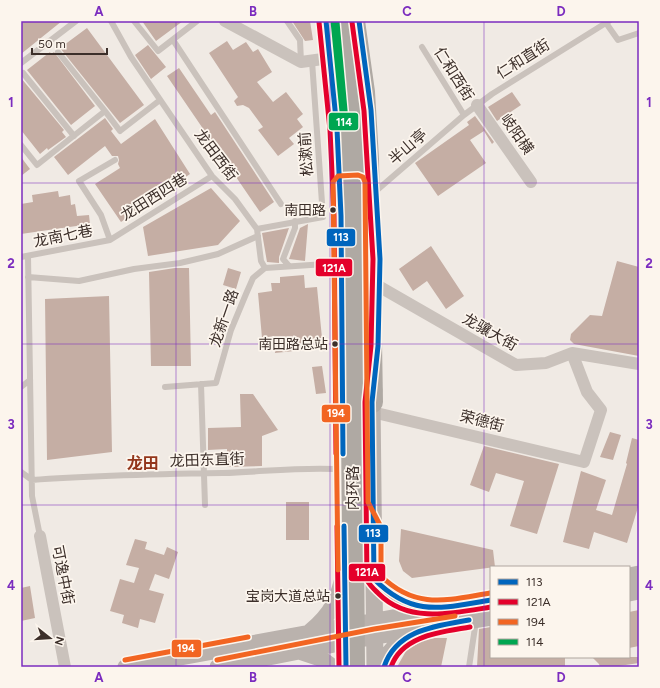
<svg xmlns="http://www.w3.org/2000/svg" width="660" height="688" font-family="Figtree,'Noto Sans SC',sans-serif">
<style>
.building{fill:#c5aea4}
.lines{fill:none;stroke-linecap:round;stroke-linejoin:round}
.lane{stroke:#cac2bc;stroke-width:6}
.street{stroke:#cac2bc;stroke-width:12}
.secondary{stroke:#bab2ad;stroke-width:17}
.highway{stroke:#afa9a3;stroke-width:22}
.bus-1-casing{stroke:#fcf5ed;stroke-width:8}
.bus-2-casing{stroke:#fcf5ed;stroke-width:8}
.bus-3-casing{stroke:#fcf5ed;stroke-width:8}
.bus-4-casing{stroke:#fcf5ed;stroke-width:8}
.bus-1{stroke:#0065bd;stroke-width:5}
.bus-2{stroke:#e4002b;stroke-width:5}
.bus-3{stroke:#f26522;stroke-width:5}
.bus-4{stroke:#00a651;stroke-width:5}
.grid{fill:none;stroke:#7b2cbf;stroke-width:1;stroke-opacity:0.55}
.bus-dot{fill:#3c2f2a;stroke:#fcf5ed;stroke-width:1.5}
.labels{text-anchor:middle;stroke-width:3.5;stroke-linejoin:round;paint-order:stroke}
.bus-label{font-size:14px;fill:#3c2f2a;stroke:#fcf5ed;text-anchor:end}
.street-label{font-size:15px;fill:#3c2f2a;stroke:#fcf5ed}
.neighbourhood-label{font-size:16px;font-weight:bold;fill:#93361b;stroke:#fcf5ed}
.line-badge{stroke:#fcf5ed;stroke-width:1.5}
.badge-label{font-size:11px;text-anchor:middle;font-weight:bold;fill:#fff}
.neatline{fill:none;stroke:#7b2cbf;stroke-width:1.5}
.grid-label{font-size:13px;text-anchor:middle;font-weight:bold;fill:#7b2cbf}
</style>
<rect width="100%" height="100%" fill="#f0eae4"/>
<path class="building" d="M 21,21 L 62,21 L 21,54 Z
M 142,21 L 183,21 L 156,41 Z
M 292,21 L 310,21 L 313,40 L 305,41 Z
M 87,28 L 144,105 L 120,123 L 60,48 Z
M 227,41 L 233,50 L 246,42 L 253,52 L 258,49 L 272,72 L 257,82 L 273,102 L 286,92 L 303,114 L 297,119 L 303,127 L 289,138 L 294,144 L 278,156 L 258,130 L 263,127 L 249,108 L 243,105 L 237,106 L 234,101 L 238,97 L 209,53 Z
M 148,45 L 166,67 L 151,79 L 135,55 Z
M 50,52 L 51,54 L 54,52 L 95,106 L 71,125 L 27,70 Z
M 179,68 L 211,115 L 215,112 L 274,202 L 260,212 L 167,76 Z
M 21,78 L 64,130 L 62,132 L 66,137 L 48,150 L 47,148 L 40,154 L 21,130 Z
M 512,92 L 521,105 L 497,121 L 488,107 Z
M 475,116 L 494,142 L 492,144 L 484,131 L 470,140 L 486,163 L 438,196 L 415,163 L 469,125 L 467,122 Z
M 105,118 L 113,129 L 111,131 L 121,144 L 155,119 L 190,174 L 121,222 L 95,184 L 120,168 L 118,164 L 119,160 L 118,156 L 112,156 L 105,146 L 68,175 L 54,157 Z
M 21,157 L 30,169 L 21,176 Z
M 211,188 L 240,221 L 218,245 L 148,256 L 143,227 Z
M 58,191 L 59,197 L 70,195 L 71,205 L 75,204 L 77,216 L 89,215 L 90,224 L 21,234 L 21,204 L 33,202 L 32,195 Z
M 308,224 L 305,261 L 289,259 L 300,228 Z
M 289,228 L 279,257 L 279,263 L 267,262 L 262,233 Z
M 431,246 L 464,296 L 446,309 L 427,281 L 413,291 L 399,269 Z
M 617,261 L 639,267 L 639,356 L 574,344 L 570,340 L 571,334 L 590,315 L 602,316 Z
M 175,268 L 189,268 L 191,366 L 151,366 L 149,272 Z
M 228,268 L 241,272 L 236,289 L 223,285 Z
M 304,275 L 305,288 L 317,287 L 322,338 L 303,340 L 304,350 L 275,353 L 274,336 L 262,338 L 258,293 L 272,291 L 271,283 L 280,283 L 280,277 Z
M 109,296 L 112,452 L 47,460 L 45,299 Z
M 322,366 L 326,393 L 316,394 L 312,367 Z
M 240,394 L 253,394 L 278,430 L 262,436 L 262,466 L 227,467 L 227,449 L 208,450 L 208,428 L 241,427 Z
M 610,432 L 621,435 L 613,460 L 600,457 Z
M 632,438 L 639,440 L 639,504 L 627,543 L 594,532 L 589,549 L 563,542 L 581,471 L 606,480 L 596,510 L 612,515 L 627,464 L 626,463 Z
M 484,446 L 559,464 L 537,534 L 510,526 L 524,481 L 496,473 L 489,492 L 470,485 Z
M 286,502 L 309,502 L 309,540 L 286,540 Z
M 401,529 L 493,550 L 495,567 L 412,578 L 403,571 L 399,561 Z
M 135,539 L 147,542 L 145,549 L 164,555 L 167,547 L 178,552 L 169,579 L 155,574 L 149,590 L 164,594 L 155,623 L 140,619 L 138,628 L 122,623 L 124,615 L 110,611 L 120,579 L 134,583 L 139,568 L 126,565 Z
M 30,586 L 35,618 L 21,621 L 21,588 Z
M 639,610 L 639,646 L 629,648 L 629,612 Z
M 491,627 L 491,657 L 565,657 L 565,667 L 477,667 L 479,629 Z
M 436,638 L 447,638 L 441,667 L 397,667 L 406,651 L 425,639 Z
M 592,657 L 639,657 L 639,663 L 612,667 L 600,667 L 599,664 Z"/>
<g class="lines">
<path class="lane" d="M 111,21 L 131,57 L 212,176 L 235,199 L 254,225 L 257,229 L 261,261 L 265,268 L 341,263
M 134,21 L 158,51 L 197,21
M 287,21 L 300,40 L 301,62
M 606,23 L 618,40 L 639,33
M 173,40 L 281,204
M 422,47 L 464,115
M 58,52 L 105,111
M 21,63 L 76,21
M 23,73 L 74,136
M 21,145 L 37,165 L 105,111 L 120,131 L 160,100
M 376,191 L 464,115 L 492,94 L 609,21
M 257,229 L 323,217 L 312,61
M 110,240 L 101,215 L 79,181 L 115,160
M 28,256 L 32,496 L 40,536
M 21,257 L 110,240 L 212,176
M 289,266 L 283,259 L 295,228 L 295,221
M 28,277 L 79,281 L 134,269 L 180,263 L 218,254 L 258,236
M 201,384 L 205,505
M 21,387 L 30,380
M 165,387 L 216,383 L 231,330 L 246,294 L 253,278 L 265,268
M 21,472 L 32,480 C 96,475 160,474 223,473 C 261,472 298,467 336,469
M 469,667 L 476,621"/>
<path class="street" d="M 225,21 L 301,62 L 330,58
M 477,105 L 531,182
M 380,287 L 516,365 L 546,363 L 572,353 L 639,364
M 372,412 L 584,462 L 601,410 L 587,392 L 572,353
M 40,536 L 65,667"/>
<path class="secondary" d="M 374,390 L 372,402 L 375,667
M 629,576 L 639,574
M 374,579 C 388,596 404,607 426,607
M 629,593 L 639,591
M 310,632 C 333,613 339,598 345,570
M 299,651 L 320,658 L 332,667
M 126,667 L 491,600
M 218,667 L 375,636 L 491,617
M 384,667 C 387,649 401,640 417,634"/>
<path class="highway" d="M 335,21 L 340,59 L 350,173 L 354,667
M 354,21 L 364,92 L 368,159 L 372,402"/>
<g class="bus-1-casing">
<path id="bus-1" d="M 326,21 L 337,129 L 341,216 L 343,454
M 359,21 L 371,110 L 380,259 L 378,346 L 372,402 L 374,579 C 413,618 441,608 491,600
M 344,526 L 346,667
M 384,667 C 396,630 435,626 469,620"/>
</g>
<g class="bus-2-casing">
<path id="bus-2" d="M 319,22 L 330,130 L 334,216 L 336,454
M 352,22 L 364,111 L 373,259 L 371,346 L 365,402 L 367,580 C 370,586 375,590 379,594 C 409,624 454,613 491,607
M 337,526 L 339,667
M 391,667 C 402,635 442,632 470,627"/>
</g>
<g class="bus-3-casing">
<path id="bus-3" d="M 338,570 L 333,182 L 338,176 L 358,175 L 363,177 L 365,182 L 368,502 L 381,527 L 381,576 C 416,610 447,600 490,593
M 125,660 L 248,637
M 217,660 L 374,629 L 455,616"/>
</g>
<g class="bus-4-casing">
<path id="bus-4" d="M 333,21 L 343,122 L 346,121 L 337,22"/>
</g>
<use href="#bus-1" class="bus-1"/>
<use href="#bus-2" class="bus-2"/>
<use href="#bus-3" class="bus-3"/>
<use href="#bus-4" class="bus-4"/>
</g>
<path class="grid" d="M 176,21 L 176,667M 330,21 L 330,667M 484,21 L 484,667M 21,183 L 639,183M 21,344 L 639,344M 21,505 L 639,505"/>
<g class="bus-dot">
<circle cx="333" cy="210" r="3.5"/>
<circle cx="335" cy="344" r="3.5"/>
<circle cx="338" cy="596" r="3.5"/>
</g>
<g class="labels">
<g class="bus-label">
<text x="326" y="215">南田路</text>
<text x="328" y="349">南田路总站</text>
<text x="330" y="601">宝岗大道总站</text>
</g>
<g class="street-label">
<text transform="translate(523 59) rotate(-32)" y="5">仁和直街</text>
<text transform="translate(454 74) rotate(58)" y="5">仁和西街</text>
<text transform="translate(517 134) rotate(55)" y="5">岐阳横</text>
<text transform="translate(408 147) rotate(-41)" y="5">半山亭</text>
<text transform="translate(306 154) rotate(-94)" y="5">松漱前</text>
<text transform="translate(216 155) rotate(53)" y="5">龙田西街</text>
<text transform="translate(154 197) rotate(-32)" y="5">龙田西四巷</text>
<text transform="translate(63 236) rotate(-11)" y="5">龙南七巷</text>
<text transform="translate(224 318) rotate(-71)" y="5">龙新一路</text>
<text transform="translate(490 332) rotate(29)" y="5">龙骧大街</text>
<text transform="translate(482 421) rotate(14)" y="5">荣德街</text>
<text transform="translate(207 460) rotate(-2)" y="5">龙田东直街</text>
<text transform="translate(353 488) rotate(-90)" y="5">内环路</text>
<text transform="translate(63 575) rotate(79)" y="5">可逸中街</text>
</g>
<g class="neighbourhood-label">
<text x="143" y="469">龙田</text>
</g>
</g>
<g class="line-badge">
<rect x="328" y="112" width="31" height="19" rx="4" fill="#00a651"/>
<rect x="326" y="228" width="30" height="19" rx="4" fill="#0065bd"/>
<rect x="315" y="258" width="38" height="19" rx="4" fill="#e4002b"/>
<rect x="321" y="404" width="30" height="19" rx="4" fill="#f26522"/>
<rect x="358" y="524" width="31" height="19" rx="4" fill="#0065bd"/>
<rect x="348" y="563" width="38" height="19" rx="4" fill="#e4002b"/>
<rect x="171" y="639" width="31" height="19" rx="4" fill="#f26522"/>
</g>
<g class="badge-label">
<text x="344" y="126">114</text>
<text x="341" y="241">113</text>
<text x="334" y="272">121A</text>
<text x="336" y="417">194</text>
<text x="373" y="537">113</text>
<text x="367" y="576">121A</text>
<text x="186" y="652">194</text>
</g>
<rect width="660" height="688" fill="none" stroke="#fcf5ed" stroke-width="44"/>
<rect x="490" y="566" width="140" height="92" fill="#fcf5ed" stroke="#afa69f"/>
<rect x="498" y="579" width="20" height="6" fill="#0065bd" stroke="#afa69f"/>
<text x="526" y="586" font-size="12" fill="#3c2f2a">113</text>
<rect x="498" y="599" width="20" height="6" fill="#e4002b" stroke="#afa69f"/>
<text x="526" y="606" font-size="12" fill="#3c2f2a">121A</text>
<rect x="498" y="619" width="20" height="6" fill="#f26522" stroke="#afa69f"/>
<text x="526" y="626" font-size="12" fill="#3c2f2a">194</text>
<rect x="498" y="639" width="20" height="6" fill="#00a651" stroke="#afa69f"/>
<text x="526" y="646" font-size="12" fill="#3c2f2a">114</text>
<g transform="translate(50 638) rotate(107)" stroke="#fcf5ed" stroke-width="3" paint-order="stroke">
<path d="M0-3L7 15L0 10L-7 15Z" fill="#3c2f2a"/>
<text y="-6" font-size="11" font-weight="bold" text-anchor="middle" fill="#3c2f2a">N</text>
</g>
<path d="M32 48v6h75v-6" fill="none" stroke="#3c2f2a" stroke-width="2"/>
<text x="38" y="48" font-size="12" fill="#3c2f2a" stroke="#fcf5ed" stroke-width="3" paint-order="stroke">50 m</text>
<rect x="22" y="22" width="616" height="644" class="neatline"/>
<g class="grid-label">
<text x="99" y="16">A</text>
<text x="253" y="16">B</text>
<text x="407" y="16">C</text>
<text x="561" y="16">D</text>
<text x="11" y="107">1</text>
<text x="649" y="107">1</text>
<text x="11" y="268">2</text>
<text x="649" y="268">2</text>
<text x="11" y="429">3</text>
<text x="649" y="429">3</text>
<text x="11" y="590">4</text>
<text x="649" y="590">4</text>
<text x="99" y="682">A</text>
<text x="253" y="682">B</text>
<text x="407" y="682">C</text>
<text x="561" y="682">D</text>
</g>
</svg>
